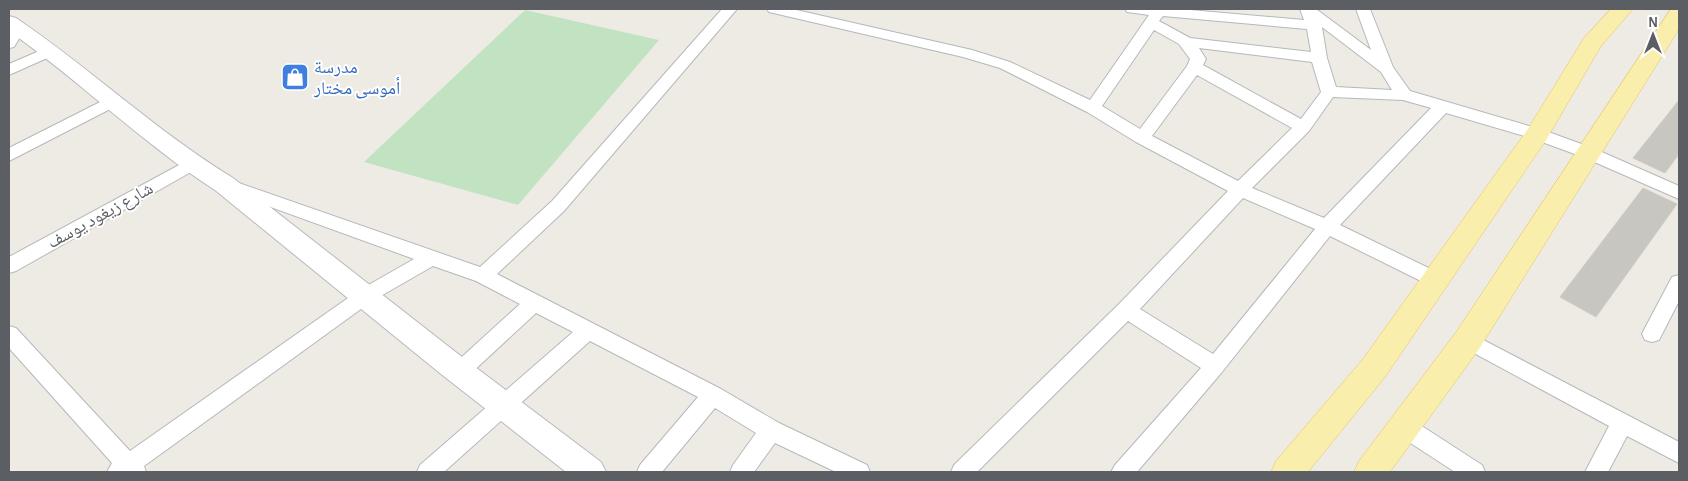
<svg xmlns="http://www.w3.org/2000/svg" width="1688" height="481" font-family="'Alegreya Sans','Noto Naskh Arabic',sans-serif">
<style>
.green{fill:#c1e3c1}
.building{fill:#c8c6c0;stroke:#d1ccc2}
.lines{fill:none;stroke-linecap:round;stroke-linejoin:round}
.minor-casing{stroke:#b5b8bc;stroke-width:2}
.secondary-casing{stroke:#b7b9be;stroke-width:2}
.primary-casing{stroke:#e7c362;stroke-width:1}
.minor{fill:#fff;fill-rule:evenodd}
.secondary{fill:#fff;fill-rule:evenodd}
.primary{fill:#f9eeac;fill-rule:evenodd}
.labels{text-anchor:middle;stroke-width:4;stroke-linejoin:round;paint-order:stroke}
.shop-label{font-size:18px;fill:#366cbe;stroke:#fff;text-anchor:start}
.street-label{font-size:18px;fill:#5b5e63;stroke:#fff}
</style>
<rect width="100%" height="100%" fill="#edebe3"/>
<path class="green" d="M 525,10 L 659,40 L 518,205 L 364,162 Z"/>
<path class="building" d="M 1679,100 L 1679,154 L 1665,173 L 1633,158 Z
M 1643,188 L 1677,204 L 1596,317 L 1560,297 Z"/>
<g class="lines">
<g class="minor-casing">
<path id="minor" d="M 722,9 L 737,9 L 564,211 L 497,274 L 721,389 L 779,423 L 867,465 L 870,472 L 836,472 L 775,443 L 754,472 L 730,472 L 733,465 L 756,433 L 715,408 L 662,472 L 637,472 L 640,465 L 698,397 L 590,341 L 444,472 L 417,472 L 420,465 L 573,332 L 536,313 L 467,377 L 460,380 L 453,377 L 449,371 L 453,365 L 520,304 L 476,281 L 433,266 L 372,301 L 144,466 L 146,472 L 107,472 L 112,463 L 9,348 L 9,326 L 16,328 L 130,451 L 358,291 L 414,259 L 224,190 L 221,186 L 224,182 L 230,180 L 236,182 L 480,267 L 552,201 Z
M 767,9 L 792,9 L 972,50 L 1010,62 L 1090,100 L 1149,15 L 1127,12 L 1125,9 L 1179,9 L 1304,20 L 1300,9 L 1316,9 L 1371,50 L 1356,9 L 1370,9 L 1393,67 L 1410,91 L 1543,130 L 1595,149 L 1679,186 L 1679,199 L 1583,157 L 1531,138 L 1446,113 L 1340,225 L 1443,275 L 1446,280 L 1443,285 L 1436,287 L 1429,285 L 1330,236 L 1222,372 L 1137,472 L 1111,472 L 1115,465 L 1201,368 L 1128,321 L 977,472 L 951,472 L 954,465 L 1119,304 L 1228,191 L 1136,142 L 1087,112 L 1000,68 L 963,57 L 769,12 ZM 1163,16 L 1307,29 L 1311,52 L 1190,38 L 1159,21 ZM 1322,27 L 1381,72 L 1392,90 L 1336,87 L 1327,58 ZM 1154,30 L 1179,44 L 1190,59 L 1187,66 L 1140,129 L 1102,106 ZM 1199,48 L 1312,62 L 1321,92 L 1301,119 L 1203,65 L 1206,59 ZM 1197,75 L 1292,128 L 1238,181 L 1152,136 ZM 1333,97 L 1403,100 L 1431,108 L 1324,218 L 1252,188 L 1309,131 ZM 1243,198 L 1315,229 L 1213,354 L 1140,309 Z
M 18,25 L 23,26 L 25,29 L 14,47 L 9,48 L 9,32 L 13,26 Z
M 51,46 L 56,48 L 59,51 L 56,54 L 9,75 L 9,64 Z
M 112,96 L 118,97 L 120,101 L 118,105 L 9,161 L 9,148 Z
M 192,158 L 198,160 L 201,164 L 198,168 L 16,271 L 9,273 L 9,257 Z
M 1679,275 L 1679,301 L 1659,340 L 1652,342 L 1645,340 L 1642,334 L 1645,328 L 1672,277 Z
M 1468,332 L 1679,442 L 1679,463 L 1627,436 L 1608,472 L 1585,472 L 1609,426 L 1461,346 L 1458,340 L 1461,334 Z
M 1403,416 L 1411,419 L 1482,465 L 1485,472 L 1455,472 L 1395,433 L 1392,426 L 1395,419 Z"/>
</g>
<g class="secondary-casing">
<path id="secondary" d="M 9,16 L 16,18 C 90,68 156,131 233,178 L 462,357 L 601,462 L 606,472 L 566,472 L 441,374 L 215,190 C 142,143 80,81 9,31 Z"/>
</g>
<g class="primary-casing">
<path id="primary" d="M 1611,9 L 1633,9 L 1601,46 L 1546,140 L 1385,377 L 1308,472 L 1271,472 L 1276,461 L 1363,359 L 1528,129 L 1584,38 Z
M 1671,9 L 1679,9 L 1679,29 L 1479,349 L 1390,472 L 1354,472 L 1359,461 L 1457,331 Z"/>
</g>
<use href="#minor" class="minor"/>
<use href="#secondary" class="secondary"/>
<use href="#primary" class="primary"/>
</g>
<defs>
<g id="shop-square" transform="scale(1.4375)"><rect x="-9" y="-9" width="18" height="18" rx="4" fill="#3f7fe0" stroke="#fff"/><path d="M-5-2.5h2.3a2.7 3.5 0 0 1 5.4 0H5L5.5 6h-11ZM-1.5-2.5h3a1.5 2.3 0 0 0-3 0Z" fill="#fff"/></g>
</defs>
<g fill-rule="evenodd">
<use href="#shop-square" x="295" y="77"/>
</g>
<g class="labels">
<g class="shop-label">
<text x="314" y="73">مدرسة<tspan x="314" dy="21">أموسى مختار</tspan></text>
</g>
<g class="street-label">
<text transform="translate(100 215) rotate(-29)" y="6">شارع زيغود يوسف</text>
</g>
</g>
<rect width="1688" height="481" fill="none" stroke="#5b5e63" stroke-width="20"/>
<g transform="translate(1653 35)" stroke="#ffffff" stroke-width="4" paint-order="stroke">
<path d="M0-4L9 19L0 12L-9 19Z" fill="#5b5e63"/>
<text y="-8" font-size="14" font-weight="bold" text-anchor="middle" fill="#5b5e63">N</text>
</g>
</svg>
